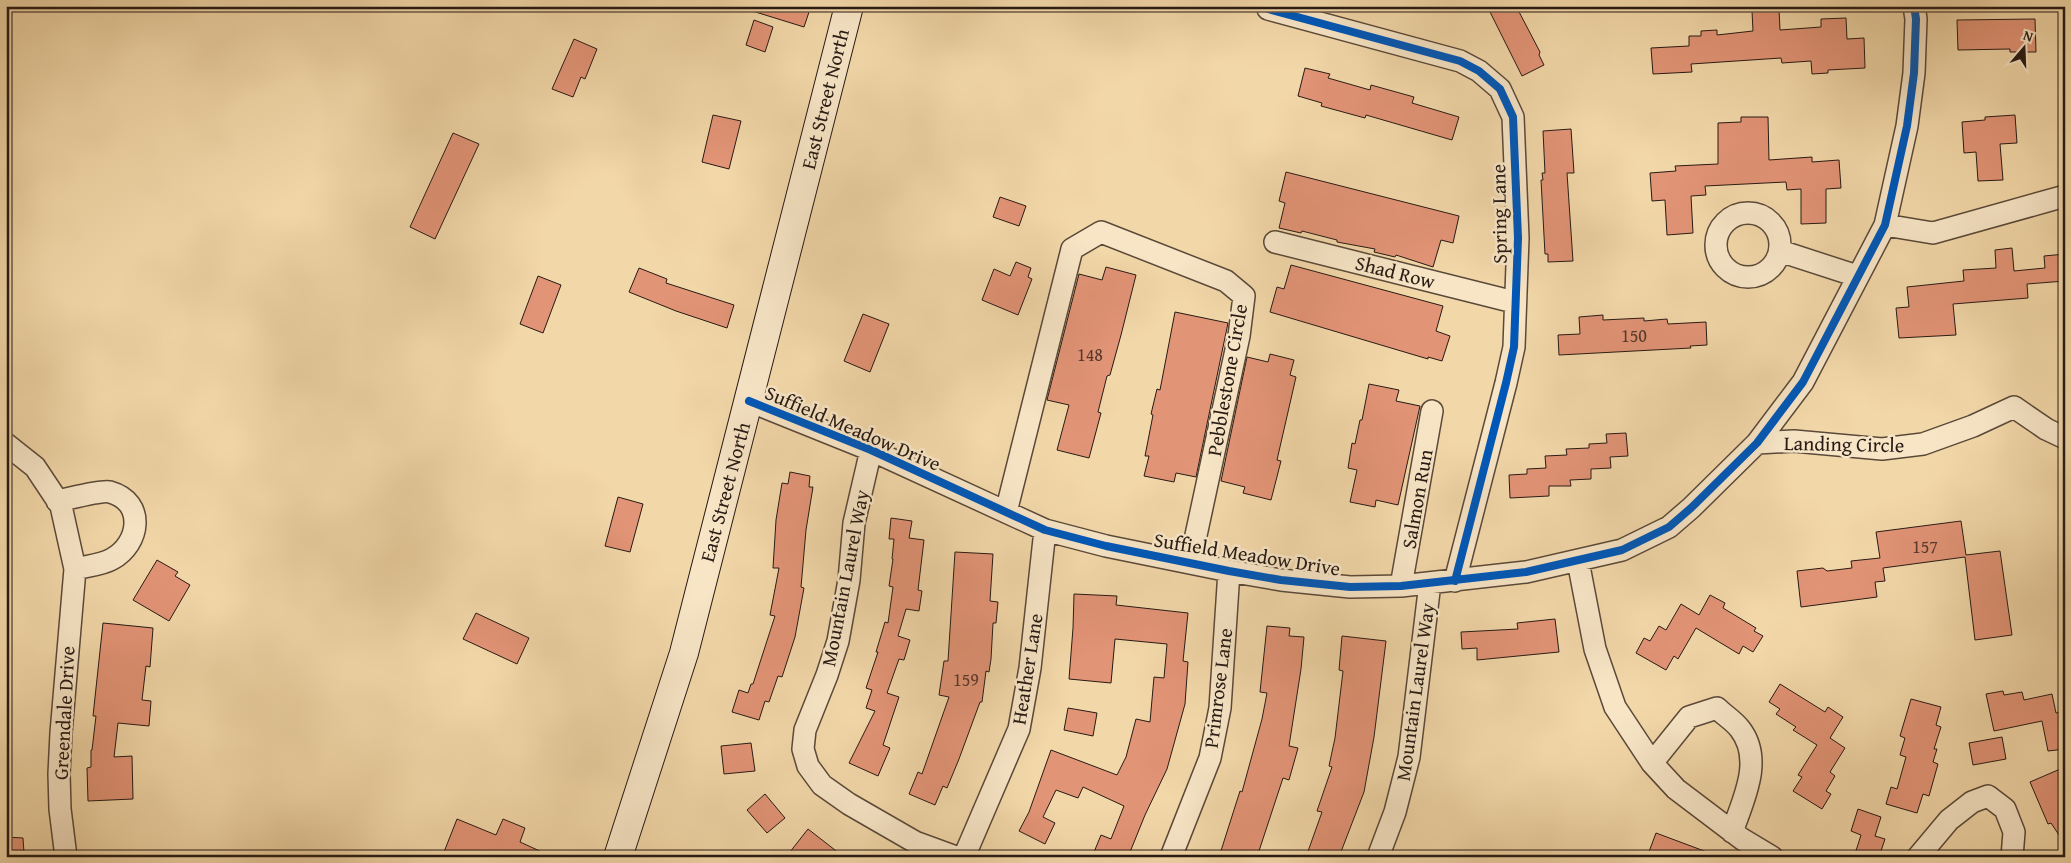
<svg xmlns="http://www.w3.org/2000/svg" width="2071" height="863" font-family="'Gentium Book Plus',serif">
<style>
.building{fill:#e29476;stroke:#271a14}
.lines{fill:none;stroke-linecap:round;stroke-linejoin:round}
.street-casing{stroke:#5a4939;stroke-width:24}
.secondary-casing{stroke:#271a14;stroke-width:30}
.street{stroke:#f7e5c6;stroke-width:21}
.secondary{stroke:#f7e5c6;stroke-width:28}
.cycleway-casing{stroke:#f7e5c6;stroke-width:11}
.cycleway{stroke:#0057b8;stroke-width:8}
.labels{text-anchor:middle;stroke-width:5;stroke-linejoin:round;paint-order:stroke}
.number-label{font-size:18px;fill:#56382c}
.street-label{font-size:20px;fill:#271a14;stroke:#f7e5c6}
</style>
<rect width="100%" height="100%" fill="#f2d7a8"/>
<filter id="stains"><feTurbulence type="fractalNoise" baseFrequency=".004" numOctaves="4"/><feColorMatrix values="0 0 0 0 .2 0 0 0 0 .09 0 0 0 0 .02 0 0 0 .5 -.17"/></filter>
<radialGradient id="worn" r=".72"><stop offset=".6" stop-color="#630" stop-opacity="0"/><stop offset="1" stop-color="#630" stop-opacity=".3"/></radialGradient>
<path class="building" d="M 750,6 L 811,6 L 804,27 L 749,10 Z
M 1487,6 L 1516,6 L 1540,52 L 1539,55 L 1544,65 L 1522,76 Z
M 1779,9 L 1780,30 L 1821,27 L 1821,19 L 1846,18 L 1847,39 L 1864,38 L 1865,68 L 1828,70 L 1828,73 L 1812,74 L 1811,61 L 1782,63 L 1781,58 L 1691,64 L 1692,72 L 1653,74 L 1651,48 L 1689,46 L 1689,36 L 1701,36 L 1701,31 L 1717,30 L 1717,35 L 1753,31 L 1752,11 Z
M 2035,19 L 2036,52 L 2010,52 L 2010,49 L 1958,50 L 1957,20 Z
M 754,20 L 773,27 L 765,52 L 746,45 Z
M 574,39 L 597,49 L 585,79 L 581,77 L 573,97 L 552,89 Z
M 1305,68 L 1330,74 L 1328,78 L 1370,90 L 1371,85 L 1414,97 L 1412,103 L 1459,117 L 1452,140 L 1366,115 L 1365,118 L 1321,106 L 1322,103 L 1298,96 Z
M 713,115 L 741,121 L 729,169 L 702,162 Z
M 2015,115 L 2017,143 L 2000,144 L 2003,180 L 1978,181 L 1976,152 L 1964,153 L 1962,122 L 1985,120 L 1985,117 Z
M 1741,117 L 1768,117 L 1769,160 L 1812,157 L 1812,162 L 1839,160 L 1841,188 L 1826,189 L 1826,223 L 1801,224 L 1801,189 L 1787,190 L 1786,182 L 1705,186 L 1706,195 L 1691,196 L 1693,233 L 1667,235 L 1665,200 L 1652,201 L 1650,173 L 1676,171 L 1675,166 L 1718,164 L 1718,123 L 1741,122 Z
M 1571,129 L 1574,173 L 1567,173 L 1573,261 L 1548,262 L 1548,254 L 1545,254 L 1541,180 L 1543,180 L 1542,173 L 1545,173 L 1543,131 Z
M 453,133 L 479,144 L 435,239 L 410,227 Z
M 1286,172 L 1459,216 L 1453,243 L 1441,240 L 1433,267 L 1396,255 L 1395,257 L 1374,252 L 1375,249 L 1337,242 L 1337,240 L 1302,231 L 1301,233 L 1279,228 L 1285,203 L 1279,201 Z
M 1000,197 L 1026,206 L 1019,226 L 993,217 Z
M 2012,248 L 2014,271 L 2045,268 L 2044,256 L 2065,254 L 2065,281 L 2027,284 L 2028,298 L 1953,304 L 1956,335 L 1899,338 L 1896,308 L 1909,307 L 1907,287 L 1964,281 L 1963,270 L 1996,268 L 1995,250 Z
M 1016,262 L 1031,268 L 1028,277 L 1032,279 L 1018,315 L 982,300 L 994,269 L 1010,276 Z
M 1291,265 L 1443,306 L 1436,331 L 1450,336 L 1442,361 L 1428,357 L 1428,359 L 1270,312 L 1277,287 L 1284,289 Z
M 1106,267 L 1136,275 L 1121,335 L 1110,375 L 1107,376 L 1098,412 L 1101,413 L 1089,458 L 1057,450 L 1069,405 L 1047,400 L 1079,274 L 1102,280 Z
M 639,268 L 667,279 L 666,283 L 734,305 L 727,328 L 676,311 L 629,292 Z
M 538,276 L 561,285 L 543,333 L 520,324 Z
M 1175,312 L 1228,323 L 1196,477 L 1176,473 L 1174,482 L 1144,476 L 1149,456 L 1145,456 L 1153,415 L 1151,414 L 1157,389 L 1160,390 Z
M 863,314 L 889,324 L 870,372 L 844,361 Z
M 1603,315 L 1603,320 L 1644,318 L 1644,321 L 1667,319 L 1668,324 L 1706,322 L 1707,345 L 1690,346 L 1691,348 L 1559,355 L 1558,335 L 1580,334 L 1579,317 Z
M 1270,354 L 1294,360 L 1290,375 L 1296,377 L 1277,460 L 1281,461 L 1271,500 L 1243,493 L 1245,487 L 1221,481 L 1247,357 L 1268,362 Z
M 1369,384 L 1399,390 L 1396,401 L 1420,406 L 1398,505 L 1376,500 L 1375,507 L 1350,502 L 1357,470 L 1348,468 L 1352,443 L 1355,444 L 1360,420 L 1362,420 Z
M 1626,433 L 1628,456 L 1610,457 L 1611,468 L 1591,469 L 1591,479 L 1570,480 L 1571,486 L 1549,486 L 1549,496 L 1510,498 L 1509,475 L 1527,474 L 1527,469 L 1546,468 L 1545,456 L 1567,455 L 1566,449 L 1589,448 L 1589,444 L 1607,443 L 1606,434 Z
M 790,472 L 810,476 L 809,487 L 813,487 L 806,530 L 801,587 L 804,588 L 795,637 L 782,677 L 778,676 L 769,702 L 765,701 L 759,720 L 732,712 L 739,690 L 748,693 L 751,684 L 753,684 L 775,616 L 770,615 L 779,568 L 773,568 L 776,520 L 782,483 L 788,484 Z
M 618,497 L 643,504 L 630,552 L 605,546 Z
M 891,518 L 912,521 L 909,538 L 924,540 L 918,590 L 922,591 L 919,611 L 906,609 L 898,636 L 910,640 L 904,660 L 899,659 L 887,693 L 899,697 L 883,745 L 890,748 L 878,776 L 849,763 L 875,711 L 866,708 L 872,690 L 866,688 L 878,652 L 876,652 L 885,622 L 888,623 L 893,587 L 889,586 L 893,559 L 892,559 L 894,539 L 889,539 Z
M 1961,521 L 1966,555 L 2000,551 L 2012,635 L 1975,640 L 1965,557 L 1883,568 L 1885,581 L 1875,582 L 1877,597 L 1801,607 L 1797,571 L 1823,568 L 1827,571 L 1852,568 L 1851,561 L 1880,558 L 1876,532 Z
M 955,552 L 993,554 L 990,601 L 998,602 L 996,623 L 993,623 L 991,659 L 989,672 L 986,671 L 982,702 L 980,702 L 959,759 L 947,788 L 943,786 L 935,805 L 909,794 L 918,772 L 922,774 L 949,697 L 939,695 L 944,661 L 948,661 Z
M 157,560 L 178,572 L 175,576 L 190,585 L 169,621 L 133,600 Z
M 1074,594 L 1117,596 L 1116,605 L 1188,613 L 1183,661 L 1188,662 L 1185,704 L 1167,769 L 1145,815 L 1128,857 L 1092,857 L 1101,835 L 1111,839 L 1124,806 L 1083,787 L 1078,798 L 1056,790 L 1043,817 L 1055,823 L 1045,844 L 1019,831 L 1029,812 L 1051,750 L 1117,775 L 1126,757 L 1136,719 L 1150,722 L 1154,677 L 1164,678 L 1167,644 L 1115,639 L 1111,683 L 1069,679 L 1073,628 Z
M 1710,595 L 1725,603 L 1723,608 L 1756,628 L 1754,631 L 1763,636 L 1753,652 L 1743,646 L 1739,654 L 1696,628 L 1678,659 L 1674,656 L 1666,670 L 1636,653 L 1644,638 L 1650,641 L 1659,626 L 1666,630 L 1681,604 L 1699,615 Z
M 476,613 L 529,638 L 517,664 L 463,639 Z
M 1555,619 L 1559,652 L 1477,660 L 1477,648 L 1462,649 L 1461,632 L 1518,629 L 1517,623 Z
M 103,623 L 153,628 L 150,667 L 146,666 L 142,700 L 151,701 L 149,726 L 118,723 L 114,757 L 132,756 L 133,799 L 88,801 L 87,768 L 91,767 L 91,750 L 92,750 L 96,716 L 93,716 Z
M 1267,626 L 1290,628 L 1289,636 L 1304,637 L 1301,669 L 1289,746 L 1298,748 L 1289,780 L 1283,778 L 1257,857 L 1219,857 L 1240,791 L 1242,792 L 1262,719 L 1267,693 L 1260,692 Z
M 1342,636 L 1386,641 L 1374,737 L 1364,792 L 1339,857 L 1306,857 L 1322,812 L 1317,811 L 1332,767 L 1329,766 L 1335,738 L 1343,671 L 1339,670 Z
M 1780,684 L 1825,712 L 1828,707 L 1843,717 L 1830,738 L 1845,748 L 1830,772 L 1835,776 L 1826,791 L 1831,794 L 1822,809 L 1793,791 L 1802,777 L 1798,775 L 1817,745 L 1793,730 L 1796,727 L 1776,714 L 1780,709 L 1769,702 Z
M 2003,691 L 2004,695 L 2022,692 L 2024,700 L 2052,694 L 2056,713 L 2065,711 L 2065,749 L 2048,751 L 2042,721 L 1994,731 L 1986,694 Z
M 1911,699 L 1941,707 L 1936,725 L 1941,727 L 1934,749 L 1937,749 L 1933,762 L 1938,764 L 1929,796 L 1923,794 L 1917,813 L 1886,804 L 1891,787 L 1897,789 L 1906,757 L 1900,755 L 1905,738 L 1900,736 Z
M 1068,708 L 1097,713 L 1093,736 L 1064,730 Z
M 2002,737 L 2006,759 L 1973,765 L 1969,743 Z
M 751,743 L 755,771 L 724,774 L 721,746 Z
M 2065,767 L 2065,844 L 2051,823 L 2048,824 L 2030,782 Z
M 765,794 L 785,818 L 767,833 L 747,810 Z
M 1858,809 L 1881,817 L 1875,836 L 1885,839 L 1879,857 L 1854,857 L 1861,835 L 1851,831 Z
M 457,819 L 496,835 L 503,819 L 525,828 L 520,842 L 553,857 L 442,857 Z
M 808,829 L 844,857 L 786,857 Z
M 1656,833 L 1715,855 L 1715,857 L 1647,857 Z
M 6,837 L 23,838 L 24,853 L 6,853 Z"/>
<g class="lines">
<g class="street-casing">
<path id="street" d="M 1268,9 L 1460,61 L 1479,71 L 1500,89 L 1513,117 L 1518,238 L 1514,347 L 1506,383 L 1455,581
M1716 245a32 32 0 1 1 64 0a32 32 0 1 1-64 0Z
M 1885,225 L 1933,233 L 2065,196
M 1275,242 L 1514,302
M 1780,251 L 1857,276
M 749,401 L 871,450 L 1045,530 L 1106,546 L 1229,571 L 1281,580 L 1350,587 L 1401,586 L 1526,572 L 1622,550 L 1669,527 L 1691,508 L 1757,443 L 1803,382 L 1885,225 L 1907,126 L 1914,73 L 1916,19 L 1914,6
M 1757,443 L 1794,441 L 1882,449 L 1923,444 L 1973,426 L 2014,407 L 2046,429 L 2065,438
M 6,444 L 35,467 L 61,506 L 75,569 L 61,733 L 59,774 L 60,809 L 66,857
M 871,450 L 854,523 L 849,580 L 838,641 L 827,675 L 805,730 L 803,749 L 808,766 L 822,785 L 849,804 L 915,842 L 956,857
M 57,501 C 68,499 102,490 110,492 C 146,502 140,544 112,559 C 102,565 86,566 75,569
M 1006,512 L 1072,249 L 1101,232 L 1226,281 L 1244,296 L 1239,336 L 1190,563
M 1578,561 L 1595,649 L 1615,707 L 1652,763 L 1676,789 L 1742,839 L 1772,857
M 1401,586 L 1432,411
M 1652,763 L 1689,717 L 1717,708 C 1724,715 1734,721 1740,729 C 1764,760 1743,800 1732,832
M 964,857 L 1019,729 L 1030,668 L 1045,530
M 1171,857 L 1210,758 L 1220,708 L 1229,571
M 1378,857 L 1395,812 L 1409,757 L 1430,583
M 1918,857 L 1949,820 L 1972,802 L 1988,796 L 2005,809 L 2014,832 L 2012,857"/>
</g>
<g class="secondary-casing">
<path id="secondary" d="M 618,857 L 684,653 L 849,6"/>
</g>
<use href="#street" class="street"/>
<use href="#secondary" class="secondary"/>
<g class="cycleway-casing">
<path id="cycleway" d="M 1268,9 L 1460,61 L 1479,71 L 1500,89 L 1513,117 L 1518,238 L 1514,347 L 1506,383 L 1455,581
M 749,401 L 871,450 L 1045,530 L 1106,546 L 1229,571 L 1281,580 L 1350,587 L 1401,586 L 1526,572 L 1622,550 L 1669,527 L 1691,508 L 1757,443 L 1803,382 L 1885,225 L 1907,126 L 1914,73 L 1916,19 L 1914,6"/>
</g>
<use href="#cycleway" class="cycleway"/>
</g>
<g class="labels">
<g class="number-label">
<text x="1634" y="342">150</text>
<text x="1090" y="361">148</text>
<text x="1925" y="553">157</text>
<text x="966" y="686">159</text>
</g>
<g class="street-label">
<text transform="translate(825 99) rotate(-76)" y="7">East Street North</text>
<text transform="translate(1499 214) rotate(-91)" y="7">Spring Lane</text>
<text transform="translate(1395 272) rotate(14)" y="7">Shad Row</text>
<text transform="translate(1227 380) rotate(-80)" y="7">Pebblestone Circle</text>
<text transform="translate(853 428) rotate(23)" y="7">Suffield Meadow Drive</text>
<text transform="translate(1844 444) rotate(1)" y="7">Landing Circle</text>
<text transform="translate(725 492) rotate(-75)" y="7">East Street North</text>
<text transform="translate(1417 499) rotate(-80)" y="7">Salmon Run</text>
<text transform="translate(1247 554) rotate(9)" y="7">Suffield Meadow Drive</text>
<text transform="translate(845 578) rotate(-79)" y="7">Mountain Laurel Way</text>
<text transform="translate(1027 669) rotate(-81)" y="7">Heather Lane</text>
<text transform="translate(1218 688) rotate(-83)" y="7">Primrose Lane</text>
<text transform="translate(1415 692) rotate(-82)" y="7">Mountain Laurel Way</text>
<text transform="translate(64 713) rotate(-87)" y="7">Greendale Drive</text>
</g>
</g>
<rect width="2071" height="863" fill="none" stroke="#f2d7a8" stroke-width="25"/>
<rect x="8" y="8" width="2056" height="848" fill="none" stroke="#271a14" stroke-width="2.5"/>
<rect x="12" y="12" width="2046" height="838" fill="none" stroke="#271a14"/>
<g transform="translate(2024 48) rotate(19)" stroke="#f7e5c6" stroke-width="4" paint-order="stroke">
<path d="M0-4L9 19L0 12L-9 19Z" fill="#271a14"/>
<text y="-8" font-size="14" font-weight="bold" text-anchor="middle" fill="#271a14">N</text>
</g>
<rect width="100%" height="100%" filter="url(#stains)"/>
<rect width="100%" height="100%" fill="url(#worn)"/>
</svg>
